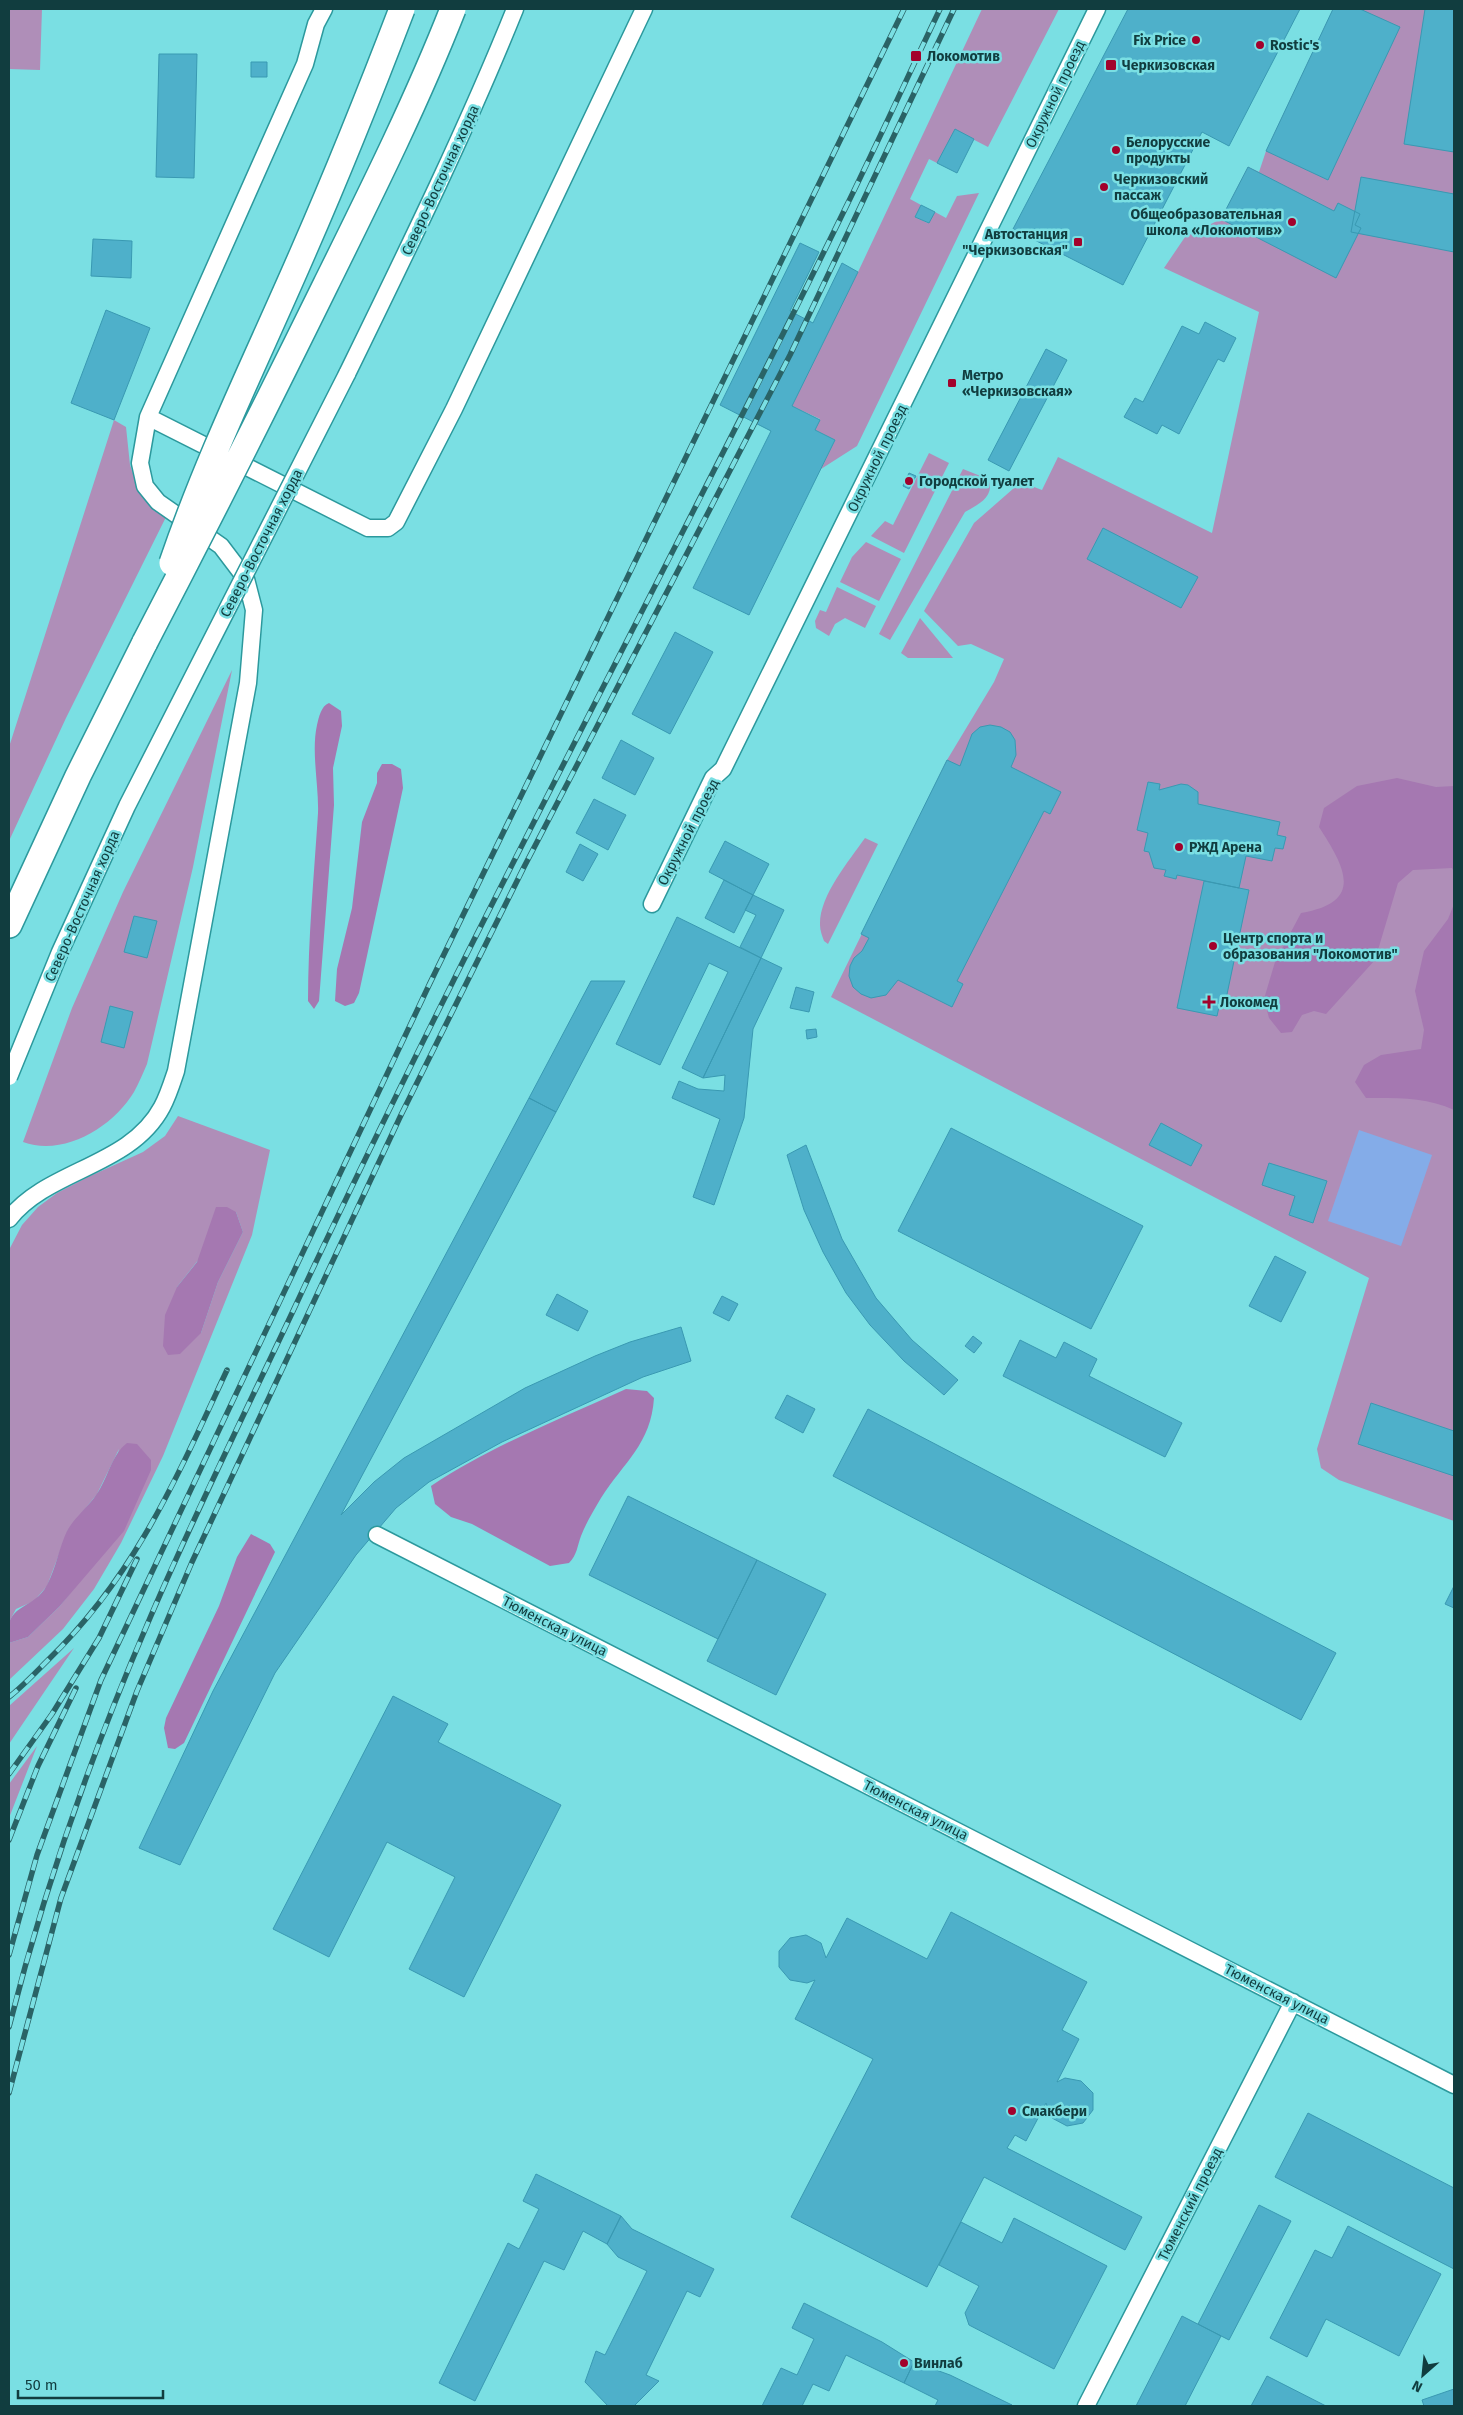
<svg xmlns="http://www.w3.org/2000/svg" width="1463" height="2415" font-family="'Fira Sans',sans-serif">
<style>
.green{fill:#af8eb8;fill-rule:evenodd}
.forest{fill:#a578b1}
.water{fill:#84ace8}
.building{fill:#4eb0ca;stroke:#3999b2}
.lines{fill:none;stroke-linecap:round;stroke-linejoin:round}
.minor-casing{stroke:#2c999d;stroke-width:19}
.primary-casing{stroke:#2c999d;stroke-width:28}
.minor{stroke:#fff;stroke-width:16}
.primary{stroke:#fff;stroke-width:25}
.rail-casing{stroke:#2a6366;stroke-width:5.5}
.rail{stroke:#7adfe3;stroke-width:4;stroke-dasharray:11;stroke-linecap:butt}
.minor-bridge-casing{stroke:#2c999d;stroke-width:19;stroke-linecap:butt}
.primary-bridge-casing{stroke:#2c999d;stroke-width:28;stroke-linecap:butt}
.minor-bridge{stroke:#fff;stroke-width:16}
.primary-bridge{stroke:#fff;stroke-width:25}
.poi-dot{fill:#a2022c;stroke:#7adfe3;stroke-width:2}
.labels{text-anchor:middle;stroke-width:5;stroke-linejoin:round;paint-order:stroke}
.poi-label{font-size:14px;font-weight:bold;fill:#113d3f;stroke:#7adfe3;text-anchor:start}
.street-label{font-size:14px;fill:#113d3f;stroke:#7adfe3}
</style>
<rect width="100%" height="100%" fill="#7adfe3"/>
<path class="green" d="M 9,9 L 42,9 L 40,70 L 9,69 Z
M 982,9 L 1059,9 L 988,147 L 955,130 L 937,163 L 929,159 L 910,199 L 921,205 L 915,217 L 928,223 L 935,212 L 946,218 L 957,196 L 979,193 L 857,446 L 821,469 L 835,440 L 815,430 L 820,419 L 792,406 L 858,272 Z
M 1333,9 L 1454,9 L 1454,1521 L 1339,1480 L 1321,1468 L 1317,1449 L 1369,1278 L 831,997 L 947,760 L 994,682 L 1004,659 L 971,644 L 958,646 L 924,611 L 974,523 L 1021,482 L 1042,490 L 1058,457 L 1212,533 L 1259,312 L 1164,268 L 1185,237 L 1221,219 L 1248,167 L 1259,172 L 1266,151 Z
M 114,420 L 126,427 L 130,465 L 138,488 L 166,517 L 66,718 L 9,841 L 9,747 Z
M 929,453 L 949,463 L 904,553 L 871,536 L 885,521 L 893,525 Z
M 963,469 L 988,479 C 996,496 978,505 965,512 L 890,640 L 879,634 Z
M 866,542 L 901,559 L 879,601 L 840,582 L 852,557 Z
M 837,587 L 876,606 L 865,628 L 845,618 L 835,624 L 829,636 L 816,628 L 815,621 L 820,610 L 826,612 Z
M 920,618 L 953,658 L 908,658 L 901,653 Z
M 232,670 L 193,867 L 147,1064 C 143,1073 139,1083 134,1092 C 113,1127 64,1157 23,1142 L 72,1008 L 123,892 ZM 134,916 L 157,921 L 147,958 Z
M 865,838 L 878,844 L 828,944 L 824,941 C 822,936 820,930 820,925 C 819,896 849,861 865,838 Z
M 178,1116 L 270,1150 L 252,1235 L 163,1456 L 121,1543 L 94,1589 L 63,1629 L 9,1680 L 9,1643 L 28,1637 L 59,1607 L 88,1571 L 119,1449 L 97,1494 L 68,1530 L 47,1586 L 34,1601 L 16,1609 L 9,1622 L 10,1248 L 22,1225 L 38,1207 L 57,1193 L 88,1177 L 143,1152 L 165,1136 ZM 236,1212 L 243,1232 L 218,1282 L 201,1333 L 177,1287 Z
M 74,1648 L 9,1744 L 9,1706 Z
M 37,1746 L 9,1818 L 9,1784 Z"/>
<path class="forest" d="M 329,703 L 341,711 L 342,726 L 333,768 L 334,805 L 319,1001 L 314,1009 L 308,1001 C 308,938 314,876 318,813 C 319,786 311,752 317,725 C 319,717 321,706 329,703 Z
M 382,764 L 392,764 L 401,769 L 403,788 L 359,993 L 354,1003 L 345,1006 L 335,1001 L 337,969 L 352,908 L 362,822 L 377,783 L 377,773 Z
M 1397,778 L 1436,787 L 1454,786 L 1454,872 L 1452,868 L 1413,870 L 1398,883 L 1375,960 L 1326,1014 L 1314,1011 L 1302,1015 L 1292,1032 L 1281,1033 L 1269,1018 L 1264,999 L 1275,962 L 1301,913 C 1366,902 1344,866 1319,827 L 1324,808 L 1357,786 Z
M 1454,904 L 1454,1110 C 1427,1097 1396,1098 1366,1098 L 1355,1082 L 1364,1065 L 1381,1055 L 1421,1049 L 1424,1030 L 1415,991 L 1424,951 L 1448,919 Z
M 216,1207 L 227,1207 L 236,1212 L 243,1232 L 218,1282 L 201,1333 L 180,1354 L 168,1355 L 163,1346 L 165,1315 L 177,1287 L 197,1262 Z
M 626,1389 L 647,1391 L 654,1398 C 651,1444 624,1462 601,1498 C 594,1510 586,1523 581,1536 C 577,1547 577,1555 569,1563 L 550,1566 L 472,1524 L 451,1517 L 435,1504 L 431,1486 C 491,1446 560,1419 626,1389 Z
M 127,1443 L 137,1444 L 151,1460 L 151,1470 L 124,1531 L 59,1607 L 28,1637 L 9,1643 C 2,1602 33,1612 47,1585 C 56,1568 59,1548 67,1531 C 74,1518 88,1507 96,1495 C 108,1479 111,1455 127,1443 Z
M 251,1534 L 270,1544 L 275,1552 L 184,1743 L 175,1749 L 168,1748 L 164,1728 L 166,1718 L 219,1606 L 237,1557 Z"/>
<path class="water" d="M 1359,1130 L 1432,1155 L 1401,1246 L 1328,1221 Z"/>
<path class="building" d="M 1128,9 L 1300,9 L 1229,146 L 1202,132 L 1123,285 L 1013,229 Z
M 1333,9 L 1360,9 L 1400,27 L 1328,180 L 1266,151 Z
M 1425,9 L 1454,9 L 1454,152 L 1404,144 Z
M 159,54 L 197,54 L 194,178 L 156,177 Z
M 251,62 L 267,62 L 267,77 L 251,77 Z
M 955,129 L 974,139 L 957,173 L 937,163 Z
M 1248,167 L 1334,211 L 1338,203 L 1360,214 L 1355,225 L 1361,228 L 1336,278 L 1221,219 Z
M 1361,177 L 1454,194 L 1454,252 L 1351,232 Z
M 921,205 L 935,212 L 929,223 L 915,217 Z
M 93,239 L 132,241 L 131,278 L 91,276 Z
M 800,243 L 819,252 L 790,311 L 813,323 L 842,263 L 858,272 L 792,406 L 820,420 L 815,430 L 835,440 L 749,615 L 693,588 L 771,431 L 720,405 Z
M 106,310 L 150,328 L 114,420 L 71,403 Z
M 1205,322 L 1236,338 L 1224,362 L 1218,359 L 1179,434 L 1162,425 L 1157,434 L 1124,417 L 1135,398 L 1143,402 L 1182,326 L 1199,334 Z
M 1046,349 L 1067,360 L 1009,471 L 988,460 Z
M 909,473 L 916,476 L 909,489 L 903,486 Z
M 1103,528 L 1198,577 L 1181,608 L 1087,559 Z
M 675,632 L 713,652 L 670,734 L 632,714 Z
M 990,725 L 1001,727 L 1010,732 L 1015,740 L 1016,755 L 1011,767 L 1061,792 L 1050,814 L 1044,811 L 957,981 L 963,984 L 952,1007 L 898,980 L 886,995 L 871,998 L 861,994 L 853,987 L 849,976 L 850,966 L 854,958 L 862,951 L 869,938 L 861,934 L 947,760 L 960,766 L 972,734 L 980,727 Z
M 621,740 L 654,758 L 635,795 L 602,778 Z
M 1148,782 L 1160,784 L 1159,790 L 1181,784 L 1188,785 L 1198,792 L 1198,804 L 1280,822 L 1277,835 L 1286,837 L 1283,849 L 1275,848 L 1272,861 L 1246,856 L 1239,888 L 1177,875 L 1176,879 L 1164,876 L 1166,870 L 1154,868 L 1149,852 L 1144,851 L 1148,833 L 1137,830 Z
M 594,799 L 626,815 L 608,850 L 576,833 Z
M 725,841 L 769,864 L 753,895 L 709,872 Z
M 580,844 L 598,854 L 583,881 L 566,872 Z
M 724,880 L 753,895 L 734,933 L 705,918 Z
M 1204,881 L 1249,890 L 1226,999 L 1221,998 L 1217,1016 L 1177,1008 Z
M 753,895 L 784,910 L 761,958 L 740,947 L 756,915 L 745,910 Z
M 134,916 L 157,921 L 147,958 L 124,952 Z
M 677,917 L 761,958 L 703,1078 L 682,1068 L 728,972 L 709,963 L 660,1065 L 616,1044 Z
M 761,958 L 782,968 L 753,1029 L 744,1118 L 714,1205 L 693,1197 L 720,1119 L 672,1098 L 679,1081 L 698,1089 L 724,1091 L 725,1075 L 703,1078 Z
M 591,981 L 625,981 L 556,1112 L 529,1098 Z
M 796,987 L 814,992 L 809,1012 L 790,1008 Z
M 110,1006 L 133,1012 L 124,1048 L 101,1042 Z
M 816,1029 L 817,1037 L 807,1039 L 806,1030 Z
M 529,1098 L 556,1112 L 341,1515 L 374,1482 L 404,1458 L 525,1388 L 595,1356 L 630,1342 L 681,1327 L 691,1361 L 643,1377 L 502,1442 L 429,1482 L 396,1508 L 356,1555 L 275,1673 L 180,1865 L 139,1848 L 213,1691 Z
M 1161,1123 L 1202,1145 L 1191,1166 L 1149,1145 Z
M 951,1128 L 1143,1226 L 1091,1329 L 898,1231 Z
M 806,1145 L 842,1239 L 876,1298 L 912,1340 L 958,1380 L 944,1395 L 904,1361 L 870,1325 L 846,1293 L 823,1252 L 804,1210 L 787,1155 Z
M 1269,1163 L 1327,1181 L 1313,1223 L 1289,1215 L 1295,1196 L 1262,1185 Z
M 1275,1256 L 1306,1272 L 1281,1322 L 1249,1306 Z
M 557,1294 L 588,1311 L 578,1331 L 546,1315 Z
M 722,1296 L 738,1304 L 729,1321 L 713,1313 Z
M 973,1336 L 982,1343 L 974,1353 L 965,1346 Z
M 1020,1340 L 1056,1358 L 1064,1342 L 1097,1359 L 1089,1376 L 1182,1423 L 1165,1457 L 1003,1376 Z
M 787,1395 L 815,1409 L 803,1433 L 775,1418 Z
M 1371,1403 L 1454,1431 L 1454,1476 L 1358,1444 Z
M 868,1409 L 1336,1653 L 1301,1720 L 833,1476 Z
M 628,1496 L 757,1560 L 718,1639 L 589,1575 Z
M 757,1560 L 826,1594 L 776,1695 L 707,1661 Z
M 1454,1586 L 1454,1608 L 1445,1604 Z
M 393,1696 L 448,1724 L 438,1742 L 561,1805 L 464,1997 L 409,1969 L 455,1877 L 387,1842 L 329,1957 L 273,1929 Z
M 951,1912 L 1087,1982 L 1062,2030 L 1079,2039 L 1057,2082 L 1065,2078 L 1081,2081 L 1093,2093 L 1093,2110 L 1083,2123 L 1067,2126 L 1052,2118 L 1046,2103 L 1026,2141 L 1015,2135 L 1007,2148 L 1142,2217 L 1125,2250 L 984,2177 L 927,2287 L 791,2217 L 873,2059 L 795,2019 L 815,1980 L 807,1983 L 790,1980 L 779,1967 L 779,1951 L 790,1938 L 806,1935 L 821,1943 L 826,1958 L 847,1918 L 927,1959 Z
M 1308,2113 L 1454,2188 L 1454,2269 L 1275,2177 Z
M 536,2174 L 621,2216 L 607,2244 L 583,2231 L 564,2270 L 544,2261 L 475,2401 L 439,2383 L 508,2243 L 519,2249 L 539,2209 L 523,2201 Z
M 1259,2205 L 1291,2221 L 1229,2340 L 1198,2324 Z
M 621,2216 L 632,2229 L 714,2269 L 700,2297 L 687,2291 L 646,2375 L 659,2381 L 634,2406 L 608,2406 L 585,2382 L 596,2351 L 605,2355 L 647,2271 L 618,2257 L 607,2244 Z
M 1014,2218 L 1107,2266 L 1054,2369 L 969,2325 L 965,2313 L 979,2286 L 939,2265 L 961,2222 L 1002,2243 Z
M 1348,2226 L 1441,2274 L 1399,2356 L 1326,2319 L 1307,2357 L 1270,2338 L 1315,2250 L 1332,2258 Z
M 804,2303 L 882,2342 L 914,2362 L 904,2383 L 846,2355 L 829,2391 L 813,2384 L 802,2406 L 762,2406 L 781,2368 L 797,2375 L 814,2339 L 792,2328 Z
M 1182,2316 L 1221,2336 L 1185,2406 L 1136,2406 Z
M 914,2362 L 950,2375 L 1012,2405 L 935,2406 L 938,2400 L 904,2383 Z
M 1267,2376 L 1326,2406 L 1251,2406 Z
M 1454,2389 L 1454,2406 L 1424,2406 L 1422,2400 Z"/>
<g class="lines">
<g class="minor-casing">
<path id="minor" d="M 347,374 C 406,253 465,133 515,9
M 148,417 L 368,528 L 388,528 L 396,522 L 454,409 L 644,9
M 652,904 L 713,778 L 723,769 L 1097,9
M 9,1219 C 48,1169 130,1167 162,1107 C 168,1096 172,1083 176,1071 L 248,683 L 254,610 L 246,579 L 221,546 L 158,502 L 145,486 L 140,463 L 148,417 L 305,64 L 316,24 L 324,9
M 377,1535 L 1454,2085
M 1086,2406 L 1293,2002"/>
</g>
<g class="primary-casing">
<path id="primary" d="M 9,925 L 78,776 L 145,642"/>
</g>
<use href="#minor" class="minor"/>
<use href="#primary" class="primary"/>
<g class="rail-casing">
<path id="rail" d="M 9,1697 C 23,1686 35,1673 48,1660 C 135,1576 177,1477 227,1370
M 9,1774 L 52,1714 L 99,1638 L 137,1559
M 9,1840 L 38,1766 L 76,1688
M 9,1955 L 37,1855 L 101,1680 L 430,983 L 904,9
M 9,2027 C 44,1889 91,1755 147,1625 C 192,1519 244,1415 293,1311 C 466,939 664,579 844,211 C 877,144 908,76 940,9
M 9,2093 L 61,1898 L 137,1691 L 192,1562 L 401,1115 L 524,867 L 790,355 L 954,9"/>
</g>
<use href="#rail" class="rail"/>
<g class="minor-bridge-casing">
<path id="minor-bridge" d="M 9,1077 L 60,952 L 127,806 L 347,374"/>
</g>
<g class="primary-bridge-casing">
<path id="primary-bridge" d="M 172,563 C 209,455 259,354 304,250 C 339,170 371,90 402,9
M 145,642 C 207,523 267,404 326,284 C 371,193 416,103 453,9"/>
</g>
<use href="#minor-bridge" class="minor-bridge"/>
<use href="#primary-bridge" class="primary-bridge"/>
</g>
<g class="poi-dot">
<circle cx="1196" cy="40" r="5"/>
<circle cx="1260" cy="45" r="5"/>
<rect x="910" y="50" width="12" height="12" rx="2.5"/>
<rect x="1105" y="59" width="12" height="12" rx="2.5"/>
<circle cx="1116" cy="150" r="5"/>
<circle cx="1104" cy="187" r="5"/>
<circle cx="1292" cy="222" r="5"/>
<rect x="1073" y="237" width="10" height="10" rx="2.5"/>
<rect x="947" y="378" width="10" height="10" rx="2.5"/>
<circle cx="909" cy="481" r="5"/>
<circle cx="1179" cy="847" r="5"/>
<circle cx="1213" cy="946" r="5"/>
<path d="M1206.5 994.5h5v5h5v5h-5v5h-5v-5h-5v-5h5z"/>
<circle cx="1012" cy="2111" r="5"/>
<circle cx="904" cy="2363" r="5"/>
</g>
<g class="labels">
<g class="poi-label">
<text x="1186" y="45" text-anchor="end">Fix Price</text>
<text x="1270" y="50">Rostic's</text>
<text x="927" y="61">Локомотив</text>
<text x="1122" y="70">Черкизовская</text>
<text x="1126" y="147">Белорусские<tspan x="1126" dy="16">продукты</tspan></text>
<text x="1114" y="184">Черкизовский<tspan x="1114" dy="16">пассаж</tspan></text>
<text x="1282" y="219" text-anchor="end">Общеобразовательная<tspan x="1282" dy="16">школа «Локомотив»</tspan></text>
<text x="1068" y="239" text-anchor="end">Автостанция<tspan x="1068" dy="16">"Черкизовская"</tspan></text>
<text x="962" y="380">Метро<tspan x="962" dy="16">«Черкизовская»</tspan></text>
<text x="919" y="486">Городской туалет</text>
<text x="1189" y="852">РЖД Арена</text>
<text x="1223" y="943">Центр спорта и<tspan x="1223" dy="16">образования "Локомотив"</tspan></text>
<text x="1220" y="1007">Локомед</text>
<text x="1022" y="2116">Смакбери</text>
<text x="914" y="2368">Винлаб</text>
</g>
<g class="street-label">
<text transform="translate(1055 94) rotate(-64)" y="5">Окружной проезд</text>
<text transform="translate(440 180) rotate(-65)" y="5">Северо-Восточная хорда</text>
<text transform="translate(877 458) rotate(-64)" y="5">Окружной проезд</text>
<text transform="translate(261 543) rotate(-63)" y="5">Северо-Восточная хорда</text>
<text transform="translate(688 832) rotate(-63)" y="5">Окружной проезд</text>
<text transform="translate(82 906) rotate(-66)" y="5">Северо-Восточная хорда</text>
<text transform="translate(555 1626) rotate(27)" y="5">Тюменская улица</text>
<text transform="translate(916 1810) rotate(27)" y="5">Тюменская улица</text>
<text transform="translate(1277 1994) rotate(27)" y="5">Тюменская улица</text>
<text transform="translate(1190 2204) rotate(-63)" y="5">Тюменский проезд</text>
</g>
</g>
<rect width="1463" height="2415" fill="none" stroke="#113d3f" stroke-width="20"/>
<g transform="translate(1423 2375) rotate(207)" stroke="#7adfe3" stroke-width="4" paint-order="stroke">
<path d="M0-4L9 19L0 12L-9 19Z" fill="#113d3f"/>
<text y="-8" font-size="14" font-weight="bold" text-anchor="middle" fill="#113d3f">N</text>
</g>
<path d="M18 2390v8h145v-8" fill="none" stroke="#113d3f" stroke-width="2.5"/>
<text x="25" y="2390" font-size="15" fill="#113d3f" stroke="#7adfe3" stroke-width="4" paint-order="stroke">50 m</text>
</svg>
